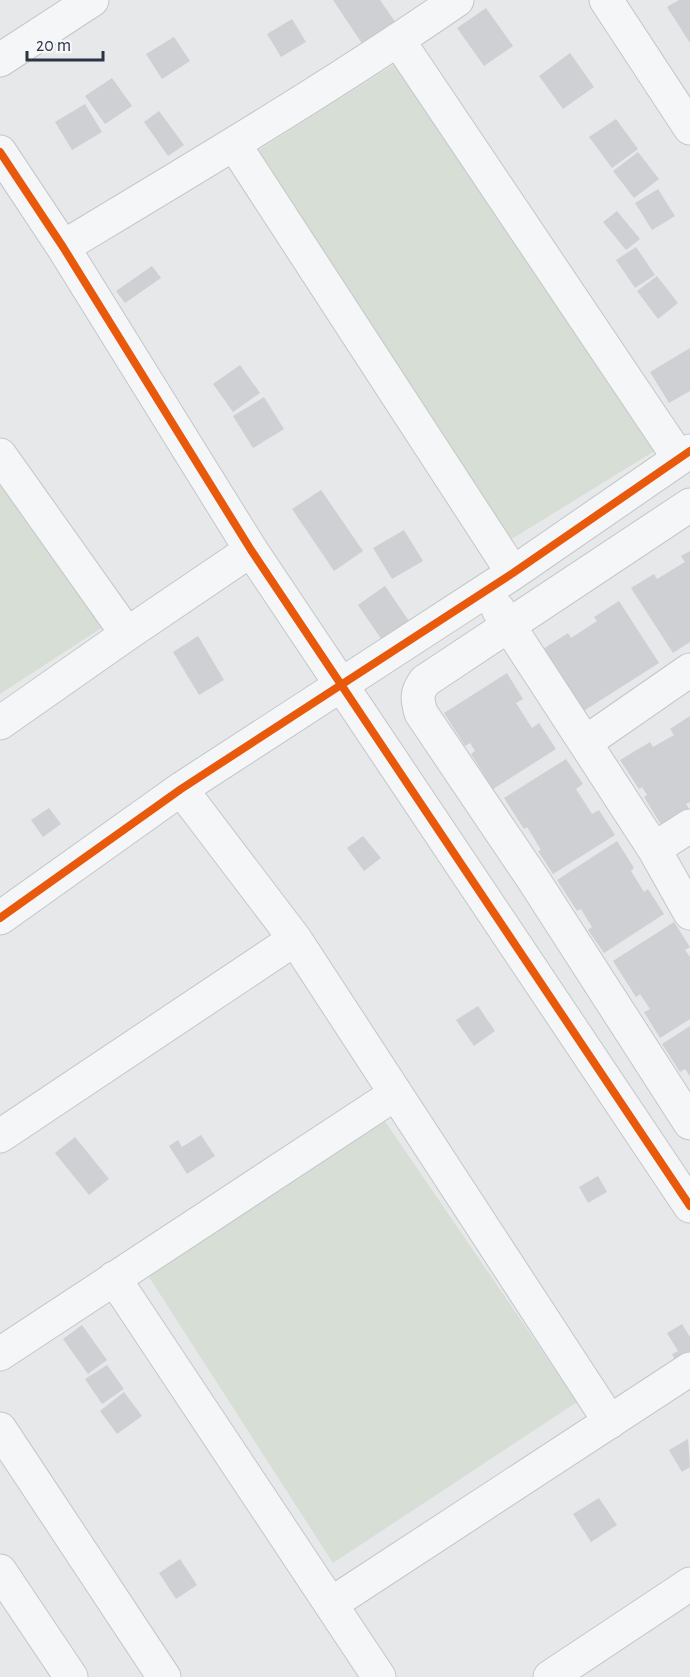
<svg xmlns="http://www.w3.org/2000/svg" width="690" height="1677" font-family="'Alegreya Sans',sans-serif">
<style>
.green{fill:#d6ded6}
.building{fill:#ced0d3}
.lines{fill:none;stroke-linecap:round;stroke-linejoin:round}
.minor-casing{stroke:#c4c6c8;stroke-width:35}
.minor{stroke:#f5f6f7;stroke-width:33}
.cycleway-casing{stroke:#f4f6f9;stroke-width:11}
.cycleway{stroke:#e8590c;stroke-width:8}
</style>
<rect width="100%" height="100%" fill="#e6e8ea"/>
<path class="green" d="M 395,64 L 661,447 L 510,540 L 254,153 Z
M 0,480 L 106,625 L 0,694 Z
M 382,1117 L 577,1402 L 333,1563 L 147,1274 Z"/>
<path class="building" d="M 333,0 L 380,0 L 396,23 L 363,45 Z
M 679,0 L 690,0 L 690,43 L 667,7 Z
M 486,8 L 513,46 L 484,66 L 457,28 Z
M 292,19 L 306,42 L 281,57 L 267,34 Z
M 174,37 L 190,61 L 162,79 L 146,54 Z
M 570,53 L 594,87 L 563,109 L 539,76 Z
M 112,78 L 132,106 L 105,124 L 85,96 Z
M 85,104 L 102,132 L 72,150 L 55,122 Z
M 159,111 L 184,145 L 168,156 L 144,122 Z
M 616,119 L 638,149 L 612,168 L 589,137 Z
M 638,152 L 659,179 L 634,198 L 613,171 Z
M 658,189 L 675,216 L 652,230 L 635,203 Z
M 617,211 L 640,239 L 626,250 L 603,222 Z
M 636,247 L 655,275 L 635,288 L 616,260 Z
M 152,266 L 161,278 L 125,303 L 116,291 Z
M 657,276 L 678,303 L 658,319 L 637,291 Z
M 690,348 L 690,391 L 669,403 L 650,372 Z
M 240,365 L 260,393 L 233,412 L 213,384 Z
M 264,397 L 284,429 L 253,448 L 233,416 Z
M 321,490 L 363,551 L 334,571 L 292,509 Z
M 404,530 L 423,561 L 392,579 L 373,548 Z
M 690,551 L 690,642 L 673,653 L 631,588 L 654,574 L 657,579 L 685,562 L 681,556 Z
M 385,586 L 411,624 L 384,643 L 358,605 Z
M 619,601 L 659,663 L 582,712 L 543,649 L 568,633 L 571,638 L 597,621 L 594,617 Z
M 198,636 L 224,680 L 199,695 L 173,652 Z
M 507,673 L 523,699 L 516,703 L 532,728 L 539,723 L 556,749 L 493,789 L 471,754 L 475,751 L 470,743 L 465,746 L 444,713 Z
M 690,716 L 690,802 L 686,804 L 690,810 L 663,828 L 644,797 L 647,795 L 642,787 L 639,789 L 620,760 L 650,742 L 653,747 L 674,735 L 670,729 Z
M 566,759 L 583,784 L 576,789 L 592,814 L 599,810 L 615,835 L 553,874 L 538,851 L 541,850 L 527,827 L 524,829 L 504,798 Z
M 49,808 L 61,824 L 43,837 L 31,820 Z
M 363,836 L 381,858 L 364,871 L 347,848 Z
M 617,841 L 634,868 L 631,871 L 644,892 L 648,889 L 664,914 L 604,953 L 588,930 L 592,927 L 581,909 L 577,911 L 557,880 Z
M 674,922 L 690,947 L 685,950 L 690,957 L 690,1019 L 660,1038 L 644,1012 L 650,1009 L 640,994 L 636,997 L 613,961 Z
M 478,1006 L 495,1031 L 474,1046 L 456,1020 Z
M 690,1026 L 690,1076 L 685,1069 L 680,1072 L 662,1044 Z
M 201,1135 L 215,1156 L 187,1174 L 169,1146 L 178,1140 L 182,1147 Z
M 75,1137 L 109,1179 L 89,1195 L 55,1153 Z
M 598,1176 L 607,1192 L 588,1203 L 579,1187 Z
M 682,1324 L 690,1337 L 690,1355 L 676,1363 L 672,1354 L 678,1351 L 667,1333 Z
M 82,1325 L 107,1360 L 88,1374 L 63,1339 Z
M 107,1365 L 124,1389 L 102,1404 L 85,1379 Z
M 124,1392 L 142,1416 L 117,1434 L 100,1411 Z
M 688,1439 L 690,1467 L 682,1472 L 669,1450 Z
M 599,1498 L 617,1525 L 591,1542 L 573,1514 Z
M 180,1559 L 197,1585 L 176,1599 L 159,1573 Z"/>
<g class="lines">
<g class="minor-casing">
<path id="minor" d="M 606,0 L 690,128
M 398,40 L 679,458
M 0,60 L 92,0
M 234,144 L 513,573
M 0,152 L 63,247 L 251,550 L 690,1206
M 63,247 C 196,167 329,88 457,0
M 0,455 L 127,634
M 690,505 L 425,681 C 416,693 417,699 421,713 L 533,879 L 690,1123
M 498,609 L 654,849 L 690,913
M 0,723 L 127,634 L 251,550
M 586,742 L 690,670
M 181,789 L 295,939 L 610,1422
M 654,849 L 690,826
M 0,918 L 181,789 L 513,573 L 690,451
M 0,1136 L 295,939
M 114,1278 L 379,1677
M 0,1354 L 395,1094
M 0,1429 L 164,1677
M 0,1571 L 71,1677
M 331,1604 L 690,1369
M 550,1677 L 690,1584"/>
</g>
<use href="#minor" class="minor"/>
<g class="cycleway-casing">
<path id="cycleway" d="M 0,152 L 63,247 L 251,550 L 690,1206
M 0,918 L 181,789 L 513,573 L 690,451"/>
</g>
<use href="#cycleway" class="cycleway"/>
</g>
<path d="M27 51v9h76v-9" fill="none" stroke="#2b3445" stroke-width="3"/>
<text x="36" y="51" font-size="18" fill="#2b3445" stroke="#f4f6f9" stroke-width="4.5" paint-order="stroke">20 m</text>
</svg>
